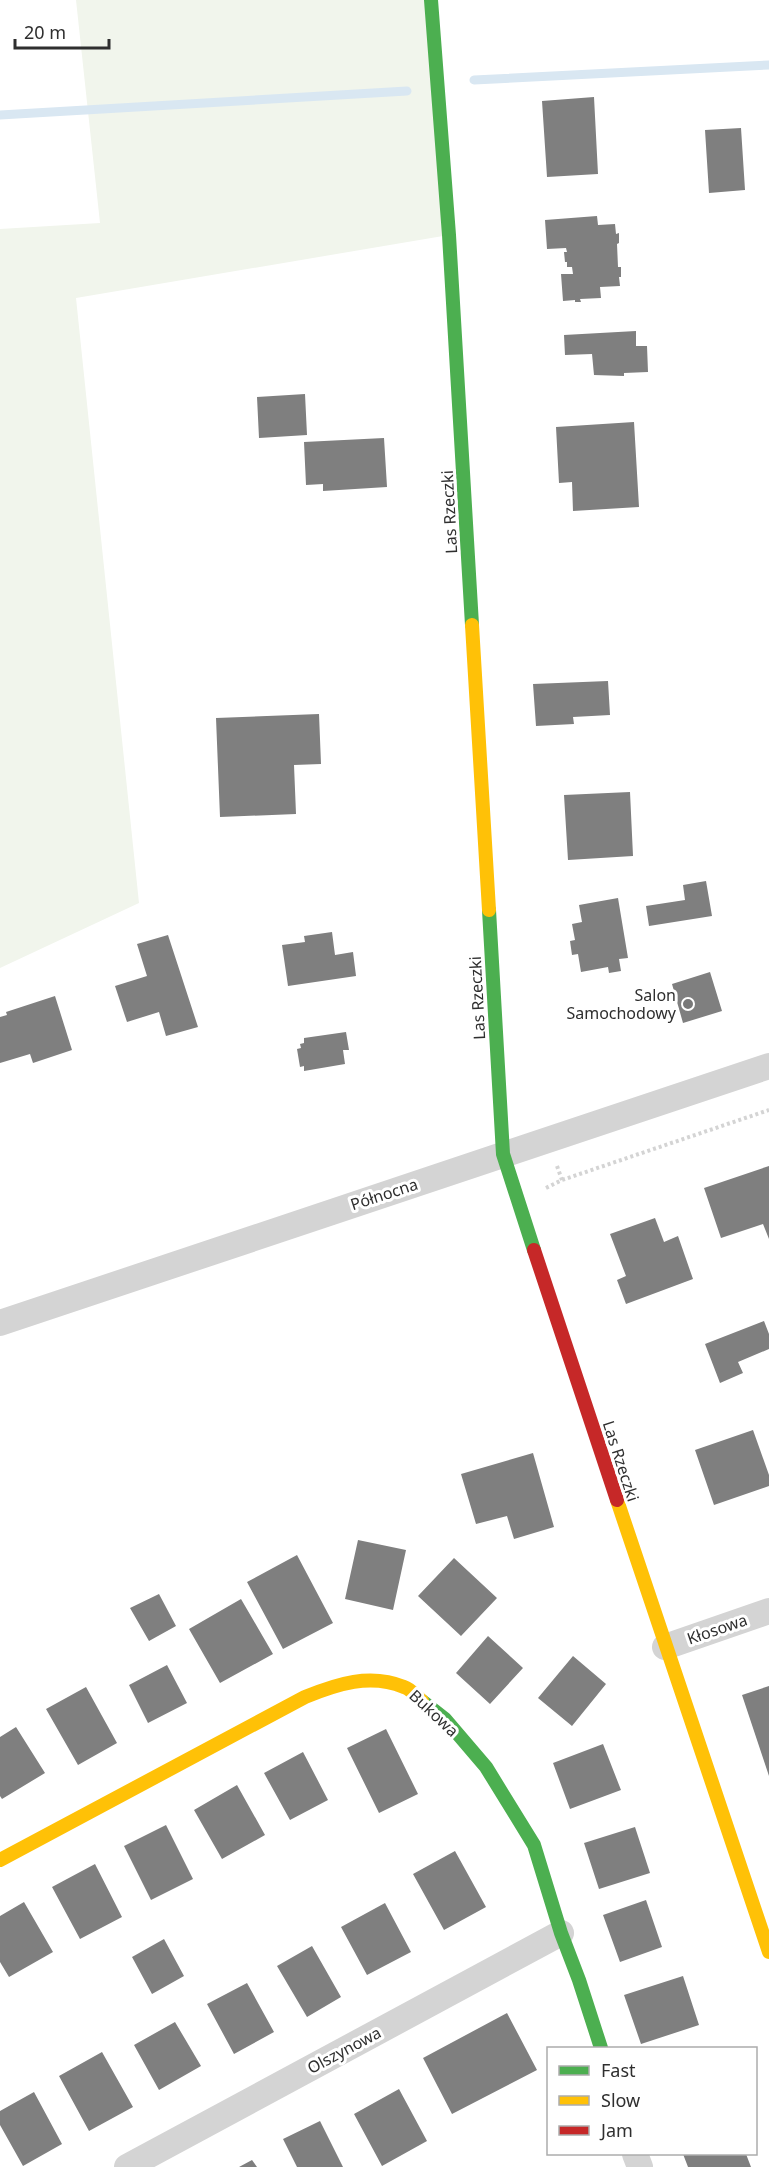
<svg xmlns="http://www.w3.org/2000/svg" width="769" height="2167" font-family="'Noto Sans',sans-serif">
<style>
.green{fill:#f1f5ec}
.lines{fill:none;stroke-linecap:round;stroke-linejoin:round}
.stream{stroke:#d9e7f2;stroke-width:9}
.building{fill:#7f7f7f}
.path{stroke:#d4d4d4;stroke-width:4;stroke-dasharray:3 3;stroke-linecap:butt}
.street{stroke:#d4d4d4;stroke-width:26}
.fast{stroke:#4caf50;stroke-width:14}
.slow{stroke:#ffc107;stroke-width:14}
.jam{stroke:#c62828;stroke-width:14}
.poi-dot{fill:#787878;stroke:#fff;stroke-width:2}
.labels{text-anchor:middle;stroke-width:6;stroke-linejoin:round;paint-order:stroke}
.street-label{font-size:16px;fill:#2f2f2f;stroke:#fff}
.poi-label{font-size:16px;fill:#2f2f2f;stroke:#fff;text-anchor:end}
</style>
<rect width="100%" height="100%" fill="#fff"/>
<path class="green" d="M 76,0 L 431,0 L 449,235 L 76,298 L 139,903 L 0,968 L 0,229 L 100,223 Z"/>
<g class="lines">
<path class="stream" d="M 474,80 L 769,65
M 0,115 L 407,91"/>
</g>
<path class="building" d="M 594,97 L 598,174 L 547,177 L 542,101 Z
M 741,128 L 745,190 L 709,193 L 705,130 Z
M 597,216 L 598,225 L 615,224 L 616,234 L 619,233 L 619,243 L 617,244 L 618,267 L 621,267 L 621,277 L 619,277 L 620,286 L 600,287 L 601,298 L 580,299 L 581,302 L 575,302 L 575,300 L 563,301 L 561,274 L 573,274 L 572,267 L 567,267 L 567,262 L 565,262 L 564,252 L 567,252 L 566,248 L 547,249 L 545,220 Z
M 636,331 L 636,346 L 647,346 L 648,372 L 624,373 L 624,376 L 594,375 L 592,354 L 565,355 L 564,335 Z
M 305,394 L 307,435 L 259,438 L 257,397 Z
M 634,422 L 639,507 L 573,511 L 572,482 L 559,483 L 556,427 Z
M 384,438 L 387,487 L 323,491 L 323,484 L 306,485 L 304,442 Z
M 608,681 L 610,715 L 573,717 L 574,724 L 536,726 L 533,684 Z
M 319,714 L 321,764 L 294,765 L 296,814 L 220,817 L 216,718 Z
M 630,792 L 633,856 L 568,860 L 564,795 Z
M 706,881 L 712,916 L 649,926 L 646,906 L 685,900 L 683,885 Z
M 618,898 L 628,958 L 619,959 L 621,971 L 609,973 L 608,967 L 581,972 L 578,954 L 572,955 L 570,941 L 575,940 L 572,924 L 582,922 L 579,905 Z
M 332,932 L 335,955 L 353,952 L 356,976 L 288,986 L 282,945 L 305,942 L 304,936 Z
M 168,935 L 198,1027 L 166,1036 L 159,1012 L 127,1022 L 115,986 L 147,976 L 137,944 Z
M 710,972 L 722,1011 L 683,1023 L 672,984 Z
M 55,996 L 72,1050 L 33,1063 L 30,1054 L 0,1063 L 0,1017 L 7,1015 L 6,1012 Z
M 346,1032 L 349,1050 L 343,1050 L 345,1064 L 304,1071 L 304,1066 L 300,1067 L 297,1049 L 301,1048 L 300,1044 L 304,1043 L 304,1038 Z
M 769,1166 L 769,1239 L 763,1224 L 721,1238 L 704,1188 Z
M 655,1218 L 664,1242 L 678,1236 L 693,1279 L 626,1304 L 617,1280 L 626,1276 L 610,1234 Z
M 764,1321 L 769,1334 L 769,1349 L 738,1362 L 743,1373 L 720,1383 L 705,1344 Z
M 753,1430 L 769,1475 L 769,1486 L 714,1505 L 695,1450 Z
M 533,1453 L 554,1527 L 514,1539 L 507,1516 L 476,1524 L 461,1474 Z
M 358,1540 L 406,1550 L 393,1610 L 345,1599 Z
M 297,1555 L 333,1623 L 283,1649 L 247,1582 Z
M 454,1558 L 497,1598 L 461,1636 L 418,1596 Z
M 159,1594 L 176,1626 L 149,1641 L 130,1608 Z
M 241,1599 L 273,1654 L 220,1683 L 189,1629 Z
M 488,1636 L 523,1668 L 490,1704 L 456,1673 Z
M 573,1656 L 606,1684 L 572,1726 L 538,1698 Z
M 167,1665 L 187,1703 L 148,1723 L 129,1685 Z
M 769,1686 L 769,1776 L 742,1695 Z
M 86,1687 L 117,1743 L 78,1765 L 46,1709 Z
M 16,1727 L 45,1773 L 2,1799 L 0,1796 L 0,1737 Z
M 386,1729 L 418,1794 L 379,1813 L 347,1748 Z
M 603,1744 L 621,1790 L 570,1809 L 553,1763 Z
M 303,1752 L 328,1800 L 290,1820 L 264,1773 Z
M 237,1785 L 265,1835 L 222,1859 L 194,1810 Z
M 166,1825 L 193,1879 L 151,1900 L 124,1846 Z
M 635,1827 L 650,1873 L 599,1889 L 584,1843 Z
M 455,1851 L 486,1907 L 444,1930 L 413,1874 Z
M 95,1864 L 122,1917 L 80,1939 L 52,1887 Z
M 646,1900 L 662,1947 L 620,1962 L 603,1915 Z
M 24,1902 L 53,1952 L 9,1977 L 0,1962 L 0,1916 Z
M 385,1903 L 411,1952 L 367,1975 L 341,1927 Z
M 164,1939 L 184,1976 L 152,1994 L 132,1957 Z
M 312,1946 L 341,1997 L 307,2017 L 277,1966 Z
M 683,1976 L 699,2025 L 641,2044 L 624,1995 Z
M 247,1983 L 274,2032 L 234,2054 L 207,2004 Z
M 507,2013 L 537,2070 L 452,2114 L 423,2058 Z
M 175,2022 L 201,2066 L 159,2090 L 134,2045 Z
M 102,2052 L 133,2107 L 89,2131 L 59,2076 Z
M 399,2089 L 427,2141 L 382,2166 L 354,2114 Z
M 34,2092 L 62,2144 L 23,2166 L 0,2125 L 0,2111 Z
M 320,2121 L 343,2167 L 297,2167 L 283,2139 Z
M 683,2154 L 746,2154 L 751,2167 L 688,2167 Z
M 252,2160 L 257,2167 L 239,2167 Z"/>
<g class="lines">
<path class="path" d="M 557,1166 L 562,1180
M 546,1188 L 562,1180 L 769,1110"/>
<path class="street" d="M 0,1323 L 769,1066
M 665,1647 L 769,1611
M 635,2154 L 640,2167
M 127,2167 L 561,1933"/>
<path class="fast" d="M 431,0 L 449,235 L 472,625
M 489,910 L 503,1154 L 534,1250
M 422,1701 L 445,1719 L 486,1767 L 534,1845 L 561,1933 L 579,1980 L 601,2048"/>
<path class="slow" d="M 472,625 L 489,910
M 617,1500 L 769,1952
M 0,1860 L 305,1697 C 337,1684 370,1673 404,1687 C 411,1689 417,1697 422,1701"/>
<path class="jam" d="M 534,1250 L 617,1500"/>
</g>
<circle class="poi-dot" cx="688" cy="1004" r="6"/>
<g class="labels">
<g class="street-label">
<text transform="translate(449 512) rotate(-93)" y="6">Las Rzeczki</text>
<text transform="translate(477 998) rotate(-93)" y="6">Las Rzeczki</text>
<text transform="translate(384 1194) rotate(-18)" y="6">Północna</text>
<text transform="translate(621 1461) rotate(72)" y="6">Las Rzeczki</text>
<text transform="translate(717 1629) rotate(-19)" y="6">Kłosowa</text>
<text transform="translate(434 1713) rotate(43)" y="6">Bukowa</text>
<text transform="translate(344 2050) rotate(-28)" y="6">Olszynowa</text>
</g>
<g class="poi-label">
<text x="676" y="1001">Salon<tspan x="676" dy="18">Samochodowy</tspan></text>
</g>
</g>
<rect x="547" y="2047" width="210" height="108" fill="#ffffff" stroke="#acacac" stroke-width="1.5"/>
<rect x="559" y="2066" width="30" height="9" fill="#4caf50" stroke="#acacac" stroke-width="1.5"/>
<text x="601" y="2077" font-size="18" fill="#2f2f2f">Fast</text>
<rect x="559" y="2096" width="30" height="9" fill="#ffc107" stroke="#acacac" stroke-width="1.5"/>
<text x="601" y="2107" font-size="18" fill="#2f2f2f">Slow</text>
<rect x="559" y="2126" width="30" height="9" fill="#c62828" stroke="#acacac" stroke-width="1.5"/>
<text x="601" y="2137" font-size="18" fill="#2f2f2f">Jam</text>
<path d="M15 39v9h94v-9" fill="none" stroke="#2f2f2f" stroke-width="3"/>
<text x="24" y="39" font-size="18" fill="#2f2f2f" stroke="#ffffff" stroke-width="4.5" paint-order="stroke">20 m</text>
</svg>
